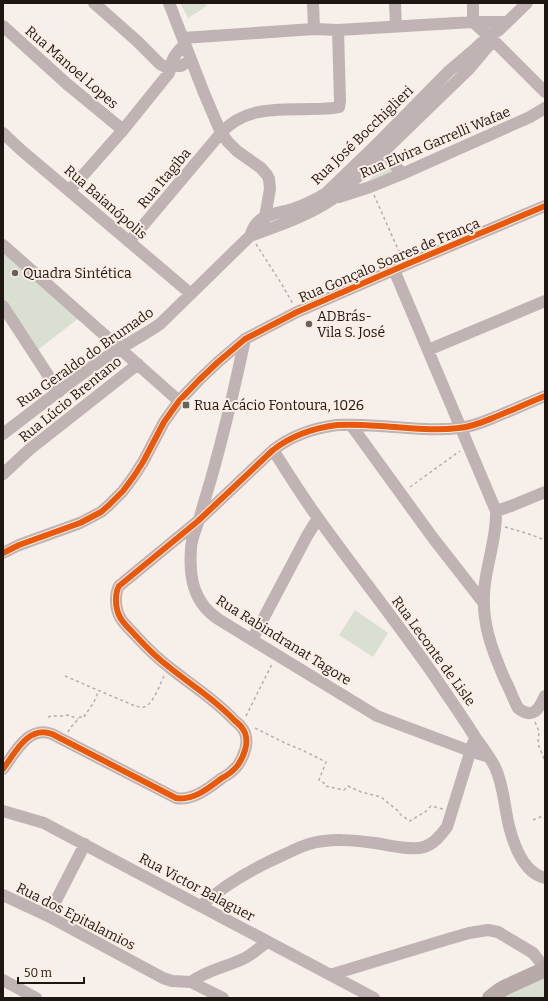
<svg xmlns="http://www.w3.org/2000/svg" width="548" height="1001" font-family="Bitter,serif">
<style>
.green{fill:#d9e0d1}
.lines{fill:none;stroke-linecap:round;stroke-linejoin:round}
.path{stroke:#b6adac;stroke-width:1.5;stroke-dasharray:3 3;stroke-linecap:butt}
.minor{stroke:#bfb3b3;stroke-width:12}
.major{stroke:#b7aaa9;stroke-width:16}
.cycleway-casing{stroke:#fceee5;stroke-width:8}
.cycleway{stroke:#e8590c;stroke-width:6}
.poi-dot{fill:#6a625d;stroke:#fceee5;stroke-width:1.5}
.labels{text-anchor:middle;stroke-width:4;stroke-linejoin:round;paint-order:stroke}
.street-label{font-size:14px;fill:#1e1611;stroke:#fceee5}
.poi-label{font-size:14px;fill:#1e1611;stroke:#fceee5;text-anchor:start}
</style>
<rect width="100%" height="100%" fill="#f7efea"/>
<path class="green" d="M 180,3 L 205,3 L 207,6 L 188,18 Z
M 386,163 L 388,163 L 395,171 L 368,181 Z
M 3,246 L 80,317 L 34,353 L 3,305 Z
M 355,610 L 388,633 L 373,657 L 339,635 Z
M 545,974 L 545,998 L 497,998 Z"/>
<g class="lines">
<path class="path" d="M 374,195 L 401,256
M 256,244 L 281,283 L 293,304
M 410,487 L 460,451
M 505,527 L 526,533 L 545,540
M 65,676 L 135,706 C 138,706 141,708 144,707 C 153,705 160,684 164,676
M 246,716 L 272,664
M 48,717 C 54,715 62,717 68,715 L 78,719
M 535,722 L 539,731 L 538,744 L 545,761
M 255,728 L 285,743 L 302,750 L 326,762 L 319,780 L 324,783 L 325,786 L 344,790 L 348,786 L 361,792 L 381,797 L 397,810 L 401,815 L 410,821 L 423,813 L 425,812 L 431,806 L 443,809
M 68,732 L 71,727 L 80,717 L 83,718 L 94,702 L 99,690
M 533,820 L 545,815"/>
<path class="minor" d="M 94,3 L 137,41 L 160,64 L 169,69
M 169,3 L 204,93 L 221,133 L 228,142 L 237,151 L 261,168 L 267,175 L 269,179 L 270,189 L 265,217 L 264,224
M 313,3 L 314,29
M 395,3 L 396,26
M 473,3 L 473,22 L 493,40 L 545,92
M 3,26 L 67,84 L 123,130
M 183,38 L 314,29 L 338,30 L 473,22 L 507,22
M 171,66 C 172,58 178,50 185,45
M 3,133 L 21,150 L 191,294
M 379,145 L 402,174
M 70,190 L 123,130 L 169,73 L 171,66 L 181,66 L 190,60
M 339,197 L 370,187 L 402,174 L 503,129 L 530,117 L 545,108
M 250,236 C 281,225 316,213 342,192 L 468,70 L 490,44
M 129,242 L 221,133 C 245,106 278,110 311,109 C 320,109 331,109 339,107 L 340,101 L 338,30
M 3,245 L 179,401
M 394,270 L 496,511 C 497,536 488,559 485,583 C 480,619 491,648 505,680 C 510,689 513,699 518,708 C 533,720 539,709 545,696
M 3,306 L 59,392
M 245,339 C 235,386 224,433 211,479 C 207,492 203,506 199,520 C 196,529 191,539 191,549 C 189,577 193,602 218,619 L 377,716 L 470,751 L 489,757
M 428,350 L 545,301
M 351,425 L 433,538 L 483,602
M 3,434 C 36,409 68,383 102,360 C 121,347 141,337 160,324 L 250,236 C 252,231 254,225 258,222 C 265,214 283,212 293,209 C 305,205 315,200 325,194 L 378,143 L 449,71 L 476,48 L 489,36 L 499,30 L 527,3
M 273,450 C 288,473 302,496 318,518 C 356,571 396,621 433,674 C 447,695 462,716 475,737 C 482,747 490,757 495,767 C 504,786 504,806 509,826 C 514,846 524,873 545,878
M 3,474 L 30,449 L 138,364
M 496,511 L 511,506 L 545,492
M 3,553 L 19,545 L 80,523 L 101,512 L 109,505 L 123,491 L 134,476 L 143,462 L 164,422 L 179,401 L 199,380 L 218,362 L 245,339 L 297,312 L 405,265 L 545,206
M 252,640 L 307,536 L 318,518
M 3,769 C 15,753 28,725 52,734 L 176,798 C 193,801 209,788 222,778 C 228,775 234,770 238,765 C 244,756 249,743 245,733 C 243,728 239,724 235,721 C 216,700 191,685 169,667 C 157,658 146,647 136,636 C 125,624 116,618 116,600 C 116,595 116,591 119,586 L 198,521 L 273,450 C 291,436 314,428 337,425 C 352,424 366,425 380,426 C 406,428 433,431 459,428 C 474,427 487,420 500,415 C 515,409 530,402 545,396
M 3,811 L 44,823 L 57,830 L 374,998
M 3,895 L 48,916 L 163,978 L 172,981 L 191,982 L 223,998
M 201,906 C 224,885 252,869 281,856 C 290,852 299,847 309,844 C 331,838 353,840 375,843 C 389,845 411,851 424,847 C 434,844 441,835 447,827 L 473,743
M 48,916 L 85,844
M 330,975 L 445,940 L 469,933 L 488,930 L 498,932 L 533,953 L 545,968
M 3,980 L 36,998
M 191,982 C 207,970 227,967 245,958 C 253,954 260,947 267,942"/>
<path class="major" d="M 490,998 L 499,991 L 506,987 L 539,972 L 545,968"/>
<g class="cycleway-casing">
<path id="cycleway" d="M 3,553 L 19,545 L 80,523 L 101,512 L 109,505 L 123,491 L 134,476 L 143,462 L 164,422 L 179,401 L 199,380 L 218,362 L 245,339 L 297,312 L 405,265 L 545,206
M 3,769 C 15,753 28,725 52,734 L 176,798 C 193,801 209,788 222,778 C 228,775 234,770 238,765 C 244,756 249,743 245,733 C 243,728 239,724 235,721 C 216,700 191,685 169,667 C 157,658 146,647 136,636 C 125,624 116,618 116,600 C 116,595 116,591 119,586 L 198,521 L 273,450 C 291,436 314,428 337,425 C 352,424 366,425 380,426 C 406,428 433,431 459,428 C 474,427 487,420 500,415 C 515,409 530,402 545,396"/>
</g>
<use href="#cycleway" class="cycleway"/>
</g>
<g class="poi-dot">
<circle cx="15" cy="273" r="4"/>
<circle cx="309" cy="324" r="4"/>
<rect x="182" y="401" width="8" height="8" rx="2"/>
</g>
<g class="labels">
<g class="street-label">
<text transform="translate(72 67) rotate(41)" y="5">Rua Manoel Lopes</text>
<text transform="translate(362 135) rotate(-44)" y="5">Rua José Bocchiglieri</text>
<text transform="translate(435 142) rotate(-23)" y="5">Rua Elvira Garrelli Wafae</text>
<text transform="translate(164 178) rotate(-50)" y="5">Rua Itagiba</text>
<text transform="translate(106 202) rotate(41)" y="5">Rua Baianópolis</text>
<text transform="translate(389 260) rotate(-23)" y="5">Rua Gonçalo Soares de França</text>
<text transform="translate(85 357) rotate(-35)" y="5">Rua Geraldo do Brumado</text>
<text transform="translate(70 399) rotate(-39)" y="5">Rua Lúcio Brentano</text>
<text transform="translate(284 640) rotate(32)" y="5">Rua Rabindranat Tagore</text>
<text transform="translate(434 651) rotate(54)" y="5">Rua Leconte de Lisle</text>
<text transform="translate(197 887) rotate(28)" y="5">Rua Victor Balaguer</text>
<text transform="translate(76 916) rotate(27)" y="5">Rua dos Epitalamios</text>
</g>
<g class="poi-label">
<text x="23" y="278">Quadra Sintética</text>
<text x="317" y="321">ADBrás-<tspan x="317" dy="16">Vila S. José</tspan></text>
<text x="194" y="410">Rua Acácio Fontoura, 1026</text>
</g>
</g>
<rect width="548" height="1001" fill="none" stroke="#1e1611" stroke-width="8"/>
<path d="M18 977v6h66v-6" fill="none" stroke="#1e1611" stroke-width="2"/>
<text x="24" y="977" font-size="12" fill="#1e1611" stroke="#fceee5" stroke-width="3" paint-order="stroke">50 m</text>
</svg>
